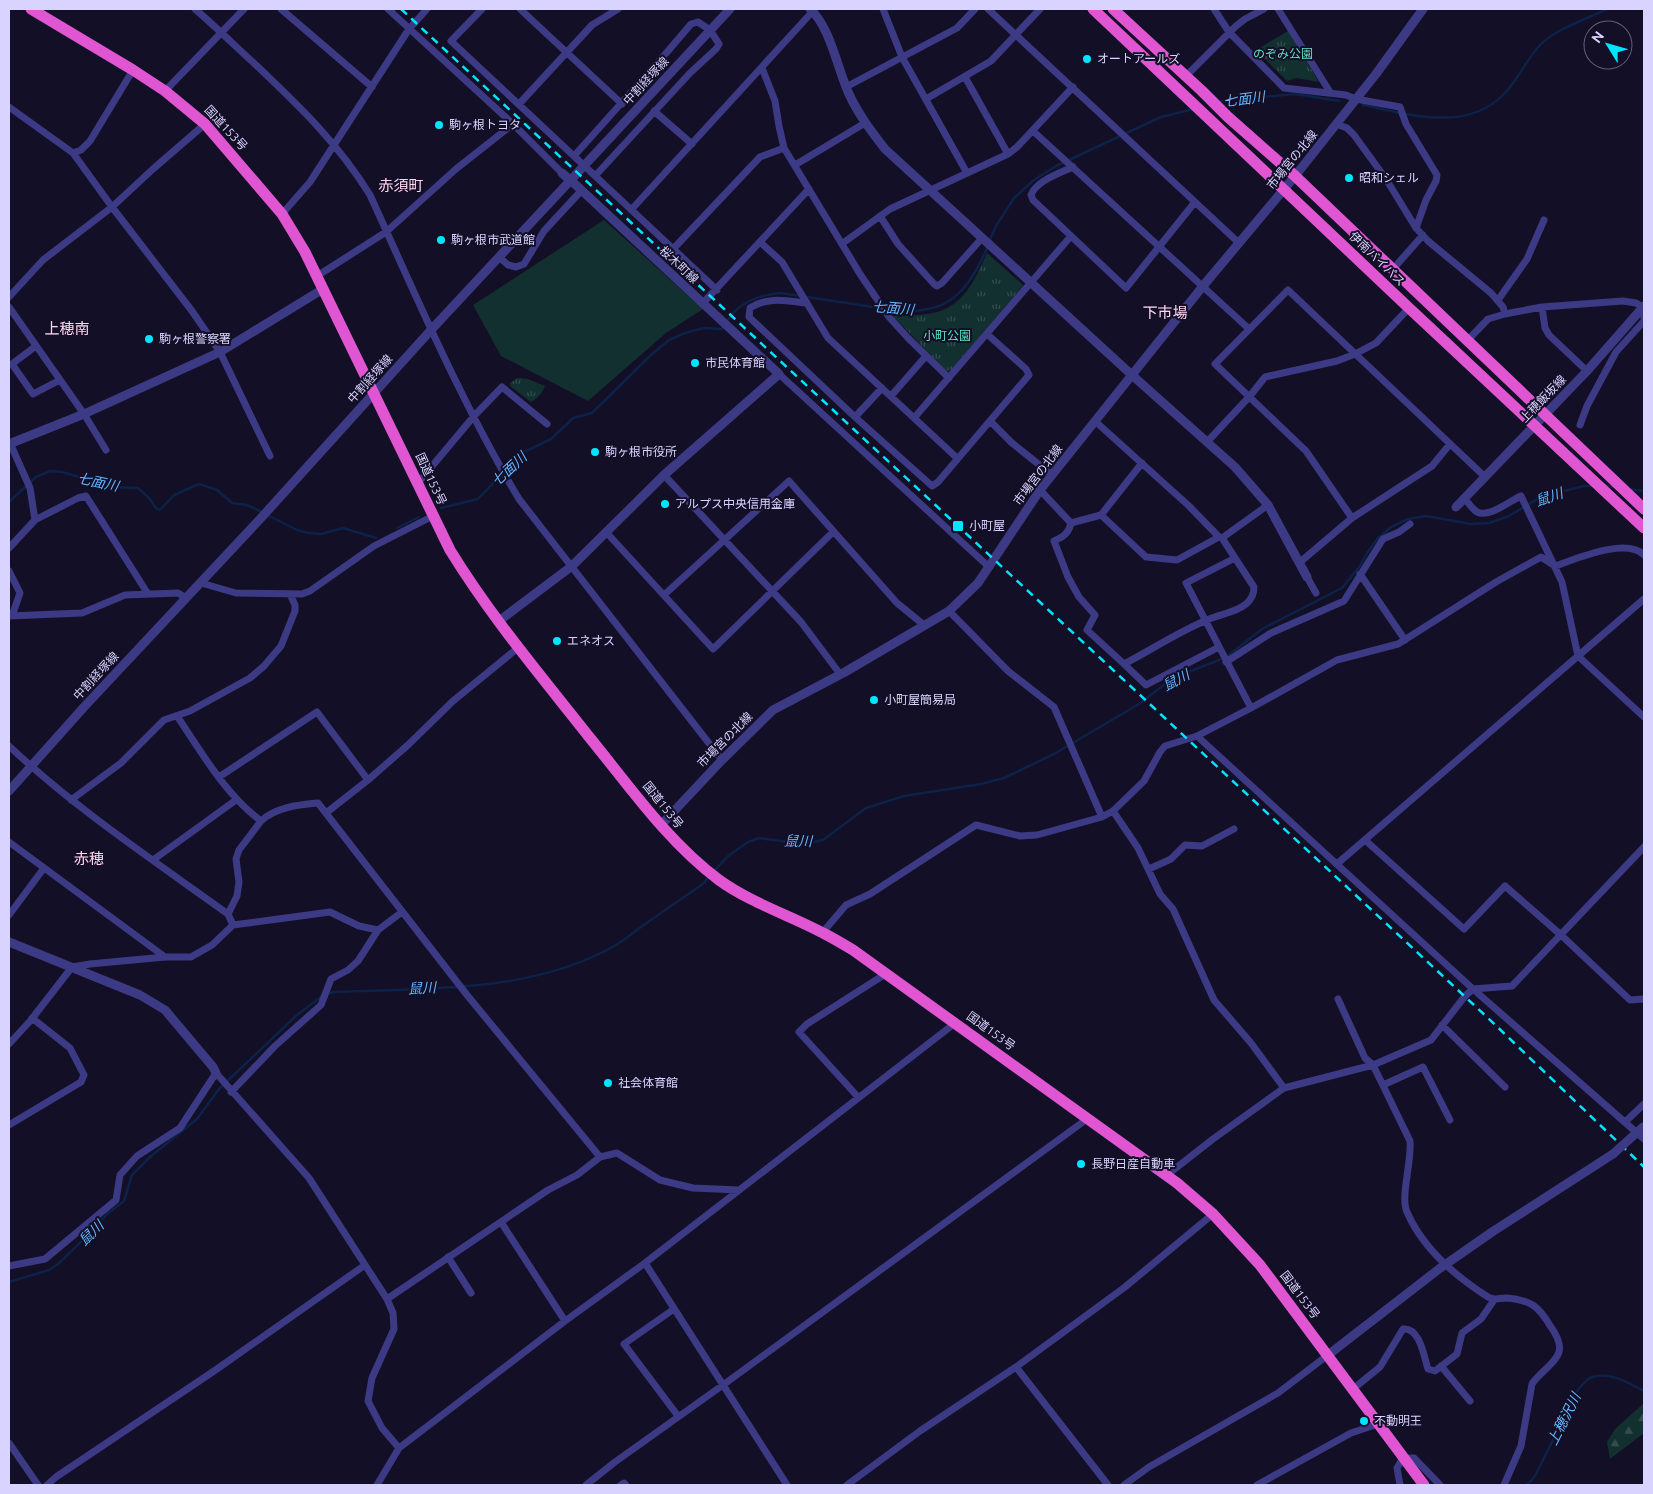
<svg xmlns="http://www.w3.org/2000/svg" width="1653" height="1494" font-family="Ubuntu,'Noto Sans JP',sans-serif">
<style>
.grass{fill:url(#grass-tufts)}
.forest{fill:url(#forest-firs)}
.pitch{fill:#12302f}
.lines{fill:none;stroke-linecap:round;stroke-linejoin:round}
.stream{stroke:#0c2248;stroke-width:2.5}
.minor{stroke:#3d3a85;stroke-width:7}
.tertiary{stroke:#3d3a85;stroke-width:9}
.trunk{stroke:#e055d1;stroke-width:11}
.rail{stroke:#00e5ff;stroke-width:2.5;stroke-dasharray:8 6;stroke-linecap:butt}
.minor-bridge{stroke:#3d3a85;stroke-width:7}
.tertiary-bridge{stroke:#3d3a85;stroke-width:9}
.poi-dot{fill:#00e5ff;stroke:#130f26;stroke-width:2}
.labels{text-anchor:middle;stroke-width:4;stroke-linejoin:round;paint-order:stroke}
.park-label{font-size:12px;fill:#5fe0c0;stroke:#130f26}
.poi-label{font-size:12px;fill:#d9d4ff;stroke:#130f26;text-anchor:start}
.street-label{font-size:12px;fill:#d9d4ff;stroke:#130f26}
.water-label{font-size:14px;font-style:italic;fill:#62b6ff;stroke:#130f26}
.quarter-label{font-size:15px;fill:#ffd6f0;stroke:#130f26}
</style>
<defs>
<pattern id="grass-tufts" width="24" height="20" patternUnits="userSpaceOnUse" patternTransform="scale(1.25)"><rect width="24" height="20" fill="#12302f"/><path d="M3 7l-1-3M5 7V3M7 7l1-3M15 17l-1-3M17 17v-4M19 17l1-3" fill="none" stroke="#344d4e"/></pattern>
<pattern id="forest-firs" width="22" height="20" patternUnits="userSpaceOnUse" patternTransform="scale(1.25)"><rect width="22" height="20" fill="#12302f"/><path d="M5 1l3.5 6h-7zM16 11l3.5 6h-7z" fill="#344d4e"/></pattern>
</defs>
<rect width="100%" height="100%" fill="#130f26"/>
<path class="grass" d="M 1288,31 L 1319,82 L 1296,78 L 1287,81 L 1256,50 Z
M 987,253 L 1022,284 L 1023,286 L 951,370 L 946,371 L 893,316 C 908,315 929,316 943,310 C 967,300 977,275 987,253 Z
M 518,378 L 528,379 L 545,386 C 543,392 537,399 531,402 L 510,386 L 510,383 Z"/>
<path class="forest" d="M 1644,1403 L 1644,1433 L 1610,1459 L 1607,1442 L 1615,1429 Z"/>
<path class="pitch" d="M 604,220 L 703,309 L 666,333 L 588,401 L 501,356 L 473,305 Z"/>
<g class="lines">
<path class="stream" d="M 1219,102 L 1226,100 L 1295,94 L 1339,101
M 1363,105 C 1408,114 1467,133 1504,94 C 1518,80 1526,60 1540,45 C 1555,29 1587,19 1607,9
M 990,240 L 996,226 L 1014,198 L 1034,180 L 1056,166 L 1161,117 L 1194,109
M 886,309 C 944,318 966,297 988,246
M 727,321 C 739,302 759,295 780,293 L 880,308
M 1604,485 L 1615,487
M 1628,489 L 1644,491
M 9,502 L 36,477 L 50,471 L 62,472 L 114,487 L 138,488 L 149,498 L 156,508 L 160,510 L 174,495 L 199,484 L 217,490 L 232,503 L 247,505 L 262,512
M 441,508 L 478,499 L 522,453 L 551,439 L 573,418 L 592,413 L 652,354 L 669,340 L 685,333 L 704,328 L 721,329 L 724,326
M 267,515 L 297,530 L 308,533 L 321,534 L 343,528 L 376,538
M 397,528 L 419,517
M 713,872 L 728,856 L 748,842 L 759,838 L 804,844 L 823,840 L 866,808 L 904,796 L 981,784 L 1004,778 L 1054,754 L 1139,704 L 1173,678 L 1219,660 L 1229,655 L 1262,629 L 1342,588 L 1360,566 L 1367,553 L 1378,538 L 1391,527 L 1408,519 L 1426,516 L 1471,524 L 1489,523 L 1509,516 L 1534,501 L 1555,493 L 1584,486 L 1593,486
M 327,994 L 334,992 C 423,988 521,993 603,952 C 617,946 629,936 641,927 C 662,912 683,898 704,883 L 709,876
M 9,1282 L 49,1270 L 58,1264 L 91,1232 L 107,1214 L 124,1201 L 132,1175 L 151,1156 L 197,1119 L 219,1089 L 297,1015 L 322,996
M 1527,1485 L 1535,1476 L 1578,1390 C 1581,1386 1585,1381 1590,1378 C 1607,1370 1629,1383 1644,1391"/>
<path class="minor" d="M 195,9 C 216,27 236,47 257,66 C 300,107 338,143 370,195 C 417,298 461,402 519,499 L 722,760
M 281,9 L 372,87
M 388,9 L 513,124 L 562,173
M 482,9 L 451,41 L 577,159
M 520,9 L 622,104
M 883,9 L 902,57 L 967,173
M 988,9 L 1239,243
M 1214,9 L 1229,32 L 1284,88 L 1346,95 L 1356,99 L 1400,107 L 1406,124 L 1437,175 L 1436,181 L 1426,200 L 1416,228
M 1278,9 L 1330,92
M 762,68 L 775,101 L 779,126 L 784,148 L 860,274 L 889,317 L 908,338 L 949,378
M 1186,76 L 1236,26 L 1245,19 L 1264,9
M 965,77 L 1008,154
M 846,87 L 957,28 L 975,9
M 165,91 L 244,9
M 926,99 L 991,61 L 1040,9
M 519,104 L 592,25 L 618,9
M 9,107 L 73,153 L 112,207 L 192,311 L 220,352 L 270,456
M 654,111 L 692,144
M 1336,124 L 1347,128 L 1354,135 L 1386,179 L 1416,228 L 1428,241 L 1491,293 L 1503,307 L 1505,314
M 1033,131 L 1248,328
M 73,153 L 81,150 L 90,141 L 133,70
M 574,156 L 668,51 L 691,24 L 698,22 L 710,30 L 719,44 L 716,49 L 690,73 L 595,176
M 795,165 L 865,123
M 1073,167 C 1060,173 1036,181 1031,195 L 1033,200 L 1126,288 L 1195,202
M 592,173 L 717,290
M 631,210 L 813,11
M 282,214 L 310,182 L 409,29 L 427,9
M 880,216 L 898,244 L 934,284 L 937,286 L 942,283 L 982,238
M 760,242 L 782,262 L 828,338 L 957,458
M 843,243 L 890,209 L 1008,154 L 1017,147 L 1073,87
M 674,248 L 760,157 L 784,148
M 499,257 L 508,265 L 516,267 L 524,264 L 544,231 L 581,191
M 1393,269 L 1423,235
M 317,276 L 386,232 L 456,169 L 513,124
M 9,297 L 43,260 L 112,207 L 153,169 L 205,124
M 1498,300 L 1527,259 L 1544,220
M 807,303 C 787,301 768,296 750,308 L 749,317 L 855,417 L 932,486 L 938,482 L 1029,375 L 1026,369 L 987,334
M 702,304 L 809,189
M 9,307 L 84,414 L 106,450
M 1542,307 L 1545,328 L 1549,335 L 1587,371
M 1467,341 L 1488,319 L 1505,314 L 1542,307 L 1623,301 L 1636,303 L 1642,307 L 1644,318
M 36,346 L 12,364 L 33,394 L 60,380
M 779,374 L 989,567
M 891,396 L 926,356
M 855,417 L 882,388
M 914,418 L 1071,236
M 990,421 L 1012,443 L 1052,475
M 1580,425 L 1587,406 L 1616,352 L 1644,321
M 1207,442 L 1250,396 L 1265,377 L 1337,361 L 1355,354 L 1376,343 L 1409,308
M 1142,463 L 1101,515 L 1146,557 L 1177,560 L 1219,537
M 664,475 L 801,622 L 840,674
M 418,483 L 474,416 L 502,387 L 547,424
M 1040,490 L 1071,523 C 1069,533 1063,537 1054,541 L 1068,577 L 1079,597 L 1095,615 L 1087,630 L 1124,664 C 1151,650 1178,632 1207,620 C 1220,614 1235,613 1246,604 C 1252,599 1254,594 1254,587 L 1222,538 L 1219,537 L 1189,506 L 1096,422
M 1352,518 L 1306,451 L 1215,364 L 1288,290 L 1484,476
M 35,520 L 78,498 L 86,496 L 148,594
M 1071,523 L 1101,515
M 606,532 L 713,649 L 833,532
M 1222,538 L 1268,505
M 9,548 L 35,520 L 30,488 L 10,443
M 1235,558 L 1186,583 L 1251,708
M 1299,563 L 1352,518 L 1432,466 L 1450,444
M 9,571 L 20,593 L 12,616
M 1360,574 L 1405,640
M 1307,577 L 1316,593
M 201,583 L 236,593 L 302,594 L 310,591 L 374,546 L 433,516
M 664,595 L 789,481 L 897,603 L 924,625
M 1644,599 L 1578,656 L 1644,717
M 949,611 L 1008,671 L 1054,707 L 1102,817
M 9,616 L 82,613 L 125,595 L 178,593 L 186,598
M 1226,662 L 1271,633 L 1344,601 L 1383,539 L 1399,532 L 1410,524
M 1124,664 L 1146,685 L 1219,647
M 177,716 C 202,753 225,794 261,821
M 1197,736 L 1473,989 L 1644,1139
M 9,746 C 76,809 153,860 228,914 L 233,925 L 212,945 L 191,957 L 165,957 L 90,964 L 72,967 L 31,1020 L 9,1044
M 219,777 L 317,712 L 368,780
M 71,800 L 121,763 L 164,720 L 190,711 L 250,678 L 264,666 L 281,646 L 295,611 L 295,605 L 290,594
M 1113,811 L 1138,848 L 1160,894 L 1173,909 L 1214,1000 L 1251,1043 L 1284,1088
M 326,813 L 368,780 L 408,745 L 453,701 L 519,647
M 1365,840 L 1464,929 L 1505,886 L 1561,935 L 1630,1000 L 1644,999
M 9,842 L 165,957
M 153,860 L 236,800
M 1338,863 L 1578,656 L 1562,582 L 1521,496 C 1510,501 1489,518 1477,512 C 1472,509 1468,502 1464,498
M 1149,869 L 1171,859 L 1185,845 L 1202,846 L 1234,829
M 228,914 L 237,896 L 239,882 L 236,859 L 239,850 L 261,821 C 276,807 298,805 318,803 L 467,995 L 600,1157
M 9,915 L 44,868
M 233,925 L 330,912 L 359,926 L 378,930
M 823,932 L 846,905 L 870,894 L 976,825 L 1020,836 L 1037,835 L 1102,817 L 1113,811 L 1144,781 L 1160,752 L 1165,746 L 1197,736 L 1251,708 L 1337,660 L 1398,644 L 1496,582 L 1541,557 L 1555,566 C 1576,559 1626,537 1644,555
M 1338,999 L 1365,1058 L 1373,1065 L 1410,1141 C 1412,1161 1400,1197 1407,1212 C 1423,1249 1455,1276 1488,1297 C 1494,1301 1499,1298 1506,1298 C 1532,1300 1539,1307 1551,1327 C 1556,1334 1561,1344 1559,1352 C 1556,1363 1538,1374 1532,1384 L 1521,1446 L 1504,1485
M 1442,1025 L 1505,1087
M 1383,1085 L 1423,1067 L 1450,1120
M 231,1092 L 275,1046 L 321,1005 L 331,979 L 348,970 L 358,961 L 378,930 L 402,912
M 858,1097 L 799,1032 L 807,1024 L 887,973
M 1625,1122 L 1644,1104
M 9,1125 L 81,1082 L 84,1075 L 70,1048 L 32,1018
M 1167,1175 L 1213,1139 L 1284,1088 L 1373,1065 L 1431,1040 L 1465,996 L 1473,989 L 1512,986 L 1644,847
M 501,1222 L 565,1321
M 448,1257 L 471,1293
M 645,1263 L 787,1485
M 9,1266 L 45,1259 L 116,1200 L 120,1175 L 137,1156 L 180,1128 L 216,1073 L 309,1178 L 387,1299 L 393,1313 L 394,1329 L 372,1378 L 368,1401 L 382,1428 L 399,1448
M 387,1299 L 548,1190 L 577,1175 L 600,1157 L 617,1153 L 660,1180 L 693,1188 L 739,1190
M 674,1309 L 624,1344 L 678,1416
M 1441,1366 L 1470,1401
M 1016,1367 L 1108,1485
M 1353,1389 L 1380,1367 L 1403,1329 C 1420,1327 1424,1357 1428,1369 L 1435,1371 L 1457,1354 L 1462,1333 L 1481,1319 L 1494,1300
M 9,1443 L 38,1485
M 47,1485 L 56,1477 L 217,1369 L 365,1265
M 377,1485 L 399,1448 L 565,1321 L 645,1263 L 950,1027 L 954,1022
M 586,1485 L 615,1462 L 723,1385 L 1087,1119
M 621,1485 L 624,1483 L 626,1485
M 847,1485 L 920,1431 L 1016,1367 L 1125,1287 L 1213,1214
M 1124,1485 L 1149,1467 L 1278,1393 L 1328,1355
M 1257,1485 L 1351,1433 L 1378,1424
M 1400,1485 L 1397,1468 L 1403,1458 L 1414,1458 L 1440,1485"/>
<path class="tertiary" d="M 810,9 C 831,28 837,68 849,94 C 858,114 872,132 885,149 L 1133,376 L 1235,467 L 1268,505 L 1307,577
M 9,444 L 84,414 L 220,352 L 323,289
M 1456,507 L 1587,371 L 1644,306
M 499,621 L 572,566 L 664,475 L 779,374 L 577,186
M 9,791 L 84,707 L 261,518 L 431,330 L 730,9
M 661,825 L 722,760 L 773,710 L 845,672 L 949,611 L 978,583 L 1040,490 L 1203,286 L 1295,176 L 1376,74 L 1423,9
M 9,942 L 140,995 L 165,1010 L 213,1067 L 216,1073
M 1328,1355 L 1439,1269 L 1492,1232 L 1613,1154"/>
<path class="trunk" d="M 31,9 L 133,70 L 165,91 L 205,124 L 282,214 L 305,252 L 450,550 C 491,617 542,677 590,738 C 630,787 668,842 719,880 C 751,903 789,915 823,933 C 833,938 843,944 853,950 L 1177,1183 L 1213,1214 L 1260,1265 L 1424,1485
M 1093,9 L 1409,308 L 1644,528
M 1113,9 L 1202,91 L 1228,117 L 1295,176 L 1644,509"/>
<path class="rail" d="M 401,9 L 1488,1018 L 1644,1167"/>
<path class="minor-bridge" d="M 577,159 L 592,173"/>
<path class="tertiary-bridge" d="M 562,173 L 577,186
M 1613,1154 L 1643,1127"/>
</g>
<g class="poi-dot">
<circle cx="1087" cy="59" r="5"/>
<circle cx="439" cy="125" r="5"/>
<circle cx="1349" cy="178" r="5"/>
<circle cx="441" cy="240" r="5"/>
<circle cx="149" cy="339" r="5"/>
<circle cx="695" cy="363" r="5"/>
<circle cx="595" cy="452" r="5"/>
<circle cx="665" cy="504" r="5"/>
<rect x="952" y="520" width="12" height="12" rx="2.5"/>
<circle cx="557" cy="641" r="5"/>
<circle cx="874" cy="700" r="5"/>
<circle cx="608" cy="1083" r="5"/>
<circle cx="1081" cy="1164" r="5"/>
<circle cx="1364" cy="1421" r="5"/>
</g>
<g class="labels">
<g class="park-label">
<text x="1283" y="58">のぞみ公園</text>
<text x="947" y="340">小町公園</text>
</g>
<g class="poi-label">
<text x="1097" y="63">オートアールズ</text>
<text x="449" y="129">駒ヶ根トヨタ</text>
<text x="1359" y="182">昭和シェル</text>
<text x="451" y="244">駒ヶ根市武道館</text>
<text x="159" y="343">駒ヶ根警察署</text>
<text x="705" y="367">市民体育館</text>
<text x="605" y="456">駒ヶ根市役所</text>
<text x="675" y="508">アルプス中央信用金庫</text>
<text x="969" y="530">小町屋</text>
<text x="567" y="645">エネオス</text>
<text x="884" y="704">小町屋簡易局</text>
<text x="618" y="1087">社会体育館</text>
<text x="1091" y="1168">長野日産自動車</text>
<text x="1374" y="1425">不動明王</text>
</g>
<g class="street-label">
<text transform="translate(646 81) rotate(-47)" y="4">中割経塚線</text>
<text transform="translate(226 128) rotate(47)" y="4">国道153号</text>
<text transform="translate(1292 160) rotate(-51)" y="4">市場宮の北線</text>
<text transform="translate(1377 259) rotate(44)" y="4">伊南バイパス</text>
<text transform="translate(679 265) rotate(43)" y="4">桜木町線</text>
<text transform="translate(370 379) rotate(-48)" y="4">中割経塚線</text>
<text transform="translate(1543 399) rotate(-46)" y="4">上穂飯坂線</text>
<text transform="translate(1038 475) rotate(-53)" y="4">市場宮の北線</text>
<text transform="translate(431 479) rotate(65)" y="4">国道153号</text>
<text transform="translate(96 676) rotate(-47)" y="4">中割経塚線</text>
<text transform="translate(725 740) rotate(-45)" y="4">市場宮の北線</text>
<text transform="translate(663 805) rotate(51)" y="4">国道153号</text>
<text transform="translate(991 1031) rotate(36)" y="4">国道153号</text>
<text transform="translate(1300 1295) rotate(53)" y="4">国道153号</text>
</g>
<g class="water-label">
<text transform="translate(1244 99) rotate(-7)" y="5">七面川</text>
<text transform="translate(893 308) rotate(5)" y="5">七面川</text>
<text transform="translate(509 469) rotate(-43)" y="5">七面川</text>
<text transform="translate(98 482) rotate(12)" y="5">七面川</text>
<text transform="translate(1549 497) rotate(-19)" y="5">鼠川</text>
<text transform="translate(1176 680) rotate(-28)" y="5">鼠川</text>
<text transform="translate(798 841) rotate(1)" y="5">鼠川</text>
<text transform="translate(422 988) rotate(-3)" y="5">鼠川</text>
<text transform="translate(91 1233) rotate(-44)" y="5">鼠川</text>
<text transform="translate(1564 1419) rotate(-63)" y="5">上穂沢川</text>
</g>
<g class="quarter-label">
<text x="401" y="191">赤須町</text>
<text x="1165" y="318">下市場</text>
<text x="67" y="334">上穂南</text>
<text x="89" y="864">赤穂</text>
</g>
</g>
<rect width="1653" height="1494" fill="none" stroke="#d9d4ff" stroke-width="20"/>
<g transform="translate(1608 45) rotate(307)"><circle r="24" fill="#130f26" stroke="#625e7d"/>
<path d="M0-4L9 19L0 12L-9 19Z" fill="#00e5ff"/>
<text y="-8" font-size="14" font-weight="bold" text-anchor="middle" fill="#d9d4ff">N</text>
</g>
</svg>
